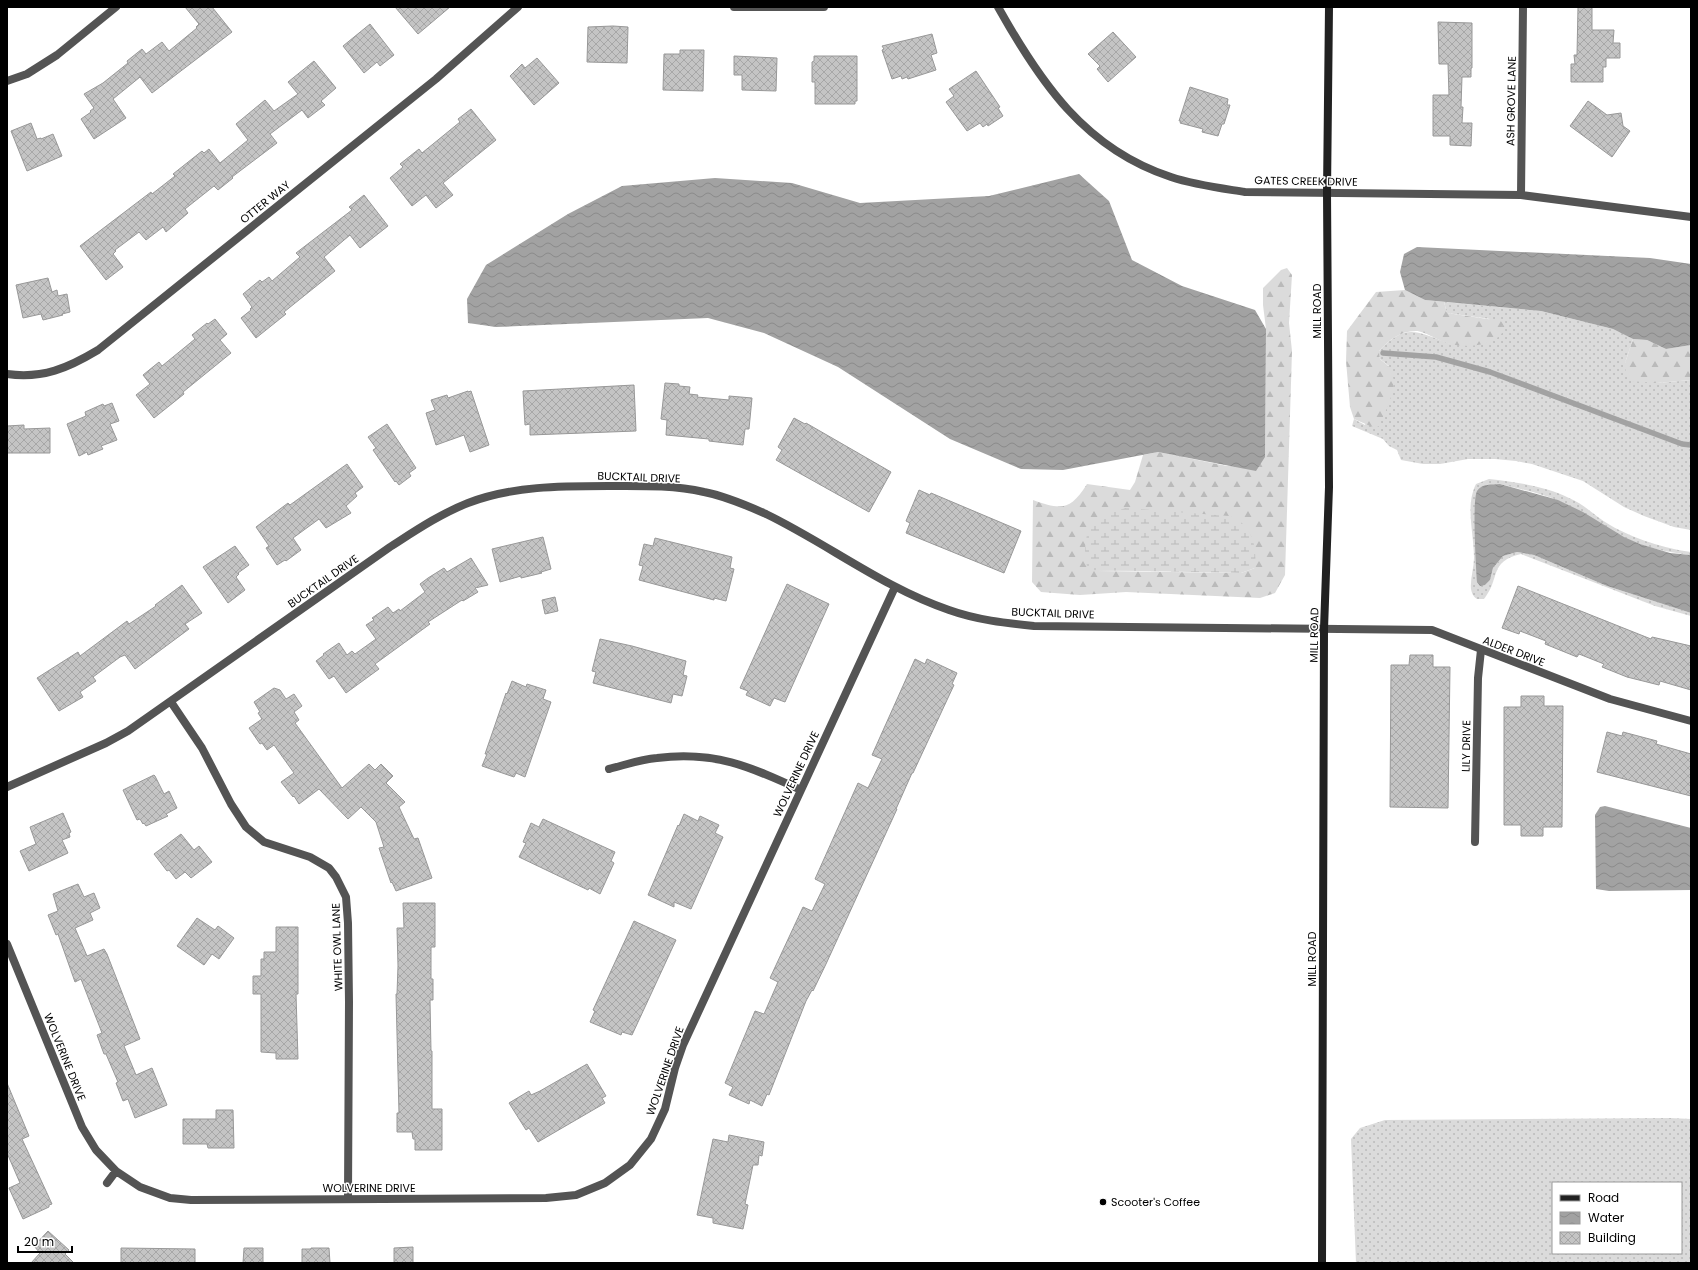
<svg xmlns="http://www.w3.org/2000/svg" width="1698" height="1270" font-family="Poppins,sans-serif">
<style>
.grass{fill:url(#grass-dots);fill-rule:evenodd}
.forest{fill:url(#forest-firs);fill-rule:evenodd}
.wetland{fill:url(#wetland-marsh)}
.water{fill:url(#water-waves)}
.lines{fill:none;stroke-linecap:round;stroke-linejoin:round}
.stream{stroke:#a2a2a2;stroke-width:5.5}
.building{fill:url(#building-cross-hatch);stroke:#989898}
.street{stroke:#545454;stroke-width:8}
.secondary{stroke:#212121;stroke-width:8}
.poi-dot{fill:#000;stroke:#fff;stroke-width:1.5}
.labels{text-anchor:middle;stroke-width:3;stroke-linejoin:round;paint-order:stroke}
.street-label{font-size:11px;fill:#000;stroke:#fff}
.poi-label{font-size:11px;fill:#000;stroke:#fff;text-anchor:start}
</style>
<defs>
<pattern id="grass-dots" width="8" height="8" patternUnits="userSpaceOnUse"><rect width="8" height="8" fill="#dbdbdb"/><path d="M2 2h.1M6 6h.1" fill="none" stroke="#bababa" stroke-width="1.8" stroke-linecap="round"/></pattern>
<pattern id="forest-firs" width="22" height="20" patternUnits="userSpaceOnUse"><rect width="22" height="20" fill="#dbdbdb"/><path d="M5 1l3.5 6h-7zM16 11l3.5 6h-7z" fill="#bababa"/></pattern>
<pattern id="wetland-marsh" width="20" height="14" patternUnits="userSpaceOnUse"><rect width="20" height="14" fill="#dbdbdb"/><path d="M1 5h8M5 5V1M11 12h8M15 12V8" fill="none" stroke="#bababa"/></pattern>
<pattern id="water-waves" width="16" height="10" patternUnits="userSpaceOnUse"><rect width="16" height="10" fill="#a2a2a2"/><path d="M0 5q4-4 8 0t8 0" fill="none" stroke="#8a8a8a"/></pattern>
<pattern id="building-cross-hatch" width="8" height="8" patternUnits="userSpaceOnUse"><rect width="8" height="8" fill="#c4c4c4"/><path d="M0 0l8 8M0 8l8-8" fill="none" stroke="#a7a7a7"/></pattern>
</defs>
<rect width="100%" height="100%" fill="#fff"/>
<path class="grass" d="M 1444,302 L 1541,311 L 1613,329 L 1633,339 L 1625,363 L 1657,383 L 1691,380 L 1691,530 L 1674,527 L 1644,516 L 1624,507 L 1583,481 L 1532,464 L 1516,461 L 1495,459 L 1468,459 L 1440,464 L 1423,464 L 1401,460 L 1397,450 L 1389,446 L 1383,439 L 1352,426 L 1354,419 L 1365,425 L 1389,366 L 1380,359 L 1379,351 C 1407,321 1418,333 1451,344 L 1490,319 L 1447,313 Z
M 1489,479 C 1515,482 1545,486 1569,498 C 1584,504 1596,517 1610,525 C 1632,538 1666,549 1691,552 L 1691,555 C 1667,552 1645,548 1623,537 C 1601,526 1582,511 1559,501 C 1540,493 1520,489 1500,484 L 1485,585 L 1490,580 L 1493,568 L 1503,556 L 1517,552 L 1534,555 L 1607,586 L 1691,613 L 1691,616 L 1655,606 L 1521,554 C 1488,562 1501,578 1484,599 L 1477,599 C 1473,596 1472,594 1471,589 C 1470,579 1474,568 1474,558 C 1474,533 1465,506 1476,484 Z
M 1670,1118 L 1691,1119 L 1691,1263 L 1356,1263 L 1351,1139 L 1360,1128 L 1385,1120 ZM 1553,1183 L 1681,1183 L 1681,1253 L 1553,1253 Z"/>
<path class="forest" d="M 1287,268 L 1292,275 L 1289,323 L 1292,351 L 1285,575 L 1275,593 L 1260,598 L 1126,592 L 1080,595 L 1041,592 L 1032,582 L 1033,500 C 1061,510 1070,511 1087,484 L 1130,490 L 1135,482 L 1143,455 L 1158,452 L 1227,466 L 1265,457 L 1266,329 L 1263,305 L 1263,288 L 1281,270 ZM 1255,568 L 1241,573 L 1098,571 Z
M 1405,290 L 1425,300 L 1444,302 L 1447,313 L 1501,321 L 1505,326 C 1501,346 1468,348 1450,344 C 1441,342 1424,331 1416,331 C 1400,331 1389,340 1379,351 L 1380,359 C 1382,361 1387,364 1389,367 C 1401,384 1386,409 1379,426 L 1375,428 L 1354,419 L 1350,407 L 1346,361 L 1347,331 L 1376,292 Z
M 1633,339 L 1647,340 L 1666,349 L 1691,345 L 1691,380 L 1657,383 L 1631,381 L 1626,375 L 1625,363 Z"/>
<path class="wetland" d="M 1126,508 L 1229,516 C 1252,523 1257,546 1255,568 L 1241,573 L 1088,570 C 1083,553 1085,540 1090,523 L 1105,514 Z"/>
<path class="water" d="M 1079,174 L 1109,201 L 1132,260 L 1182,286 L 1255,310 L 1266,329 L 1265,457 L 1256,471 L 1158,452 L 1063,470 L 1021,469 L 950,439 L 838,367 L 764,333 L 708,318 L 496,327 L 468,323 L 467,299 L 486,265 L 568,214 L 622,186 L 715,178 L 792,183 L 860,203 L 989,196 Z
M 1417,247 L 1650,258 L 1691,264 L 1691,345 L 1666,349 L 1647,340 L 1633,339 L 1613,329 L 1541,311 L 1425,300 L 1405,290 L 1400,272 L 1404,254 Z
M 1500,484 L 1558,500 L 1583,512 L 1624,537 L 1640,544 L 1670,553 L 1691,555 L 1691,613 L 1607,586 L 1534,555 L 1517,552 L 1503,556 L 1493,568 L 1490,580 L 1485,585 L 1480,586 L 1477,582 C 1476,567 1472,500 1477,491 C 1482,483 1492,485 1500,484 Z
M 1605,806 L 1691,828 L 1691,890 L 1609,891 L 1596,889 L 1595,815 L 1600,807 Z"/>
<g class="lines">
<path class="stream" d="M 1383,353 L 1436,357 L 1490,372 L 1682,444 L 1691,445"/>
</g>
<path class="building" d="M 185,7 L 212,7 L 232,32 L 152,93 L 140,77 L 113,99 L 126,118 L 94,139 L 81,119 L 91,112 L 90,111 L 94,108 L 84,94 L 103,83 L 128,63 L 127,61 L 142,49 L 146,54 L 162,42 L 169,51 L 197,28 L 196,27 L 199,24 Z
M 395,7 L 450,7 L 418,34 Z
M 1578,7 L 1592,7 L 1592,30 L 1614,30 L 1613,43 L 1620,43 L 1620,58 L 1606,58 L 1606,67 L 1603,67 L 1603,82 L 1571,82 L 1571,64 L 1575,64 L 1574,55 L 1577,55 Z
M 1438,22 L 1472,23 L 1472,68 L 1471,68 L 1471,77 L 1462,77 L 1461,107 L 1463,107 L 1462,123 L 1472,123 L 1471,146 L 1450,145 L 1450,136 L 1433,136 L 1433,95 L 1449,95 L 1448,64 L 1439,64 Z
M 370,24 L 394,55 L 380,66 L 377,62 L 364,73 L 343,46 Z
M 613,26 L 628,27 L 627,63 L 587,62 L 588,27 Z
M 1113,32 L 1136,57 L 1108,82 L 1097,69 L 1100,66 L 1088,54 Z
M 932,34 L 937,53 L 931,55 L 936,70 L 908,79 L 907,77 L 902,79 L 901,76 L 892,79 L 882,50 L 884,49 L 882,46 Z
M 680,50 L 704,50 L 703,91 L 663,90 L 664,54 L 680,54 Z
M 734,56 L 777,58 L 776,91 L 742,90 L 742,75 L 734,75 Z
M 814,56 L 857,56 L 857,101 L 855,101 L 855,104 L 815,104 L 815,82 L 812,82 L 812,62 L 814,61 Z
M 537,58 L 559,83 L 534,105 L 510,76 L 522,64 L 525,68 Z
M 314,61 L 336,88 L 321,101 L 325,105 L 308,118 L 302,110 L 270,134 L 277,143 L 232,177 L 233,178 L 218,190 L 214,186 L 185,209 L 188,213 L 166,232 L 163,227 L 146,240 L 139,232 L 115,250 L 116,251 L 113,254 L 123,267 L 106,280 L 80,246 L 151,192 L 152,194 L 175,176 L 173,174 L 202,151 L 204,153 L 209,149 L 220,163 L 248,140 L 236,124 L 265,100 L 274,111 L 298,94 L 288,82 Z
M 976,71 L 1000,107 L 998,108 L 1003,116 L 988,126 L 987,124 L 983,127 L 980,123 L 967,131 L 946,102 L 954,96 L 949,89 Z
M 1190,87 L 1228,99 L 1227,105 L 1230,105 L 1224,124 L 1222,124 L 1218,136 L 1202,132 L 1203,129 L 1180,123 L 1181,121 L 1179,121 Z
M 1588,101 L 1607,115 L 1621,113 L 1623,126 L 1630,131 L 1612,157 L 1570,126 Z
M 471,109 L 496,140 L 443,183 L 453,195 L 436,208 L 426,195 L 412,206 L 390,178 L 403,167 L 400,164 L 419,149 L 422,153 L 460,122 L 458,119 Z
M 31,123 L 37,139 L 41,138 L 41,139 L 53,134 L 62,156 L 27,171 L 11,131 Z
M 364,195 L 388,226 L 360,248 L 350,235 L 324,257 L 335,271 L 284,312 L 286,314 L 256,338 L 241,318 L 251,310 L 250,309 L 252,307 L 243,294 L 260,280 L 262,282 L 269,277 L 272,281 L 300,257 L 296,253 L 352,210 L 349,207 Z
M 48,278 L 52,292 L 57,290 L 58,296 L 67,294 L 70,312 L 62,314 L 63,315 L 43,320 L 41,314 L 23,318 L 16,285 Z
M 215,319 L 227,334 L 220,340 L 231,353 L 183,392 L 184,394 L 154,418 L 136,395 L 150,384 L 143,375 L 159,362 L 162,366 L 195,339 L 192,335 L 207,323 L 208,324 Z
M 665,383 L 679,384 L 679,386 L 690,387 L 689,394 L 698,395 L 697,397 L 729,400 L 729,396 L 752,398 L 749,429 L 745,429 L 743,445 L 709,441 L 709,439 L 666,435 L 667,420 L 661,419 Z
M 634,385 L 636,431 L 530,435 L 530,424 L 525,425 L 523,391 Z
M 468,391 L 468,392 L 471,391 L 489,445 L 470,452 L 464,435 L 436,445 L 426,413 L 435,410 L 431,400 L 447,395 L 448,398 Z
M 112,403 L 119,421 L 110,424 L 117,440 L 101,446 L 103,449 L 88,455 L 87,452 L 79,456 L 67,424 L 86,416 L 85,412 L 103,404 L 104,406 Z
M 794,418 L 805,424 L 806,423 L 891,472 L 869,512 L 776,460 L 782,450 L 778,447 Z
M 387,424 L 416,468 L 409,473 L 411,476 L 399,485 L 396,481 L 395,482 L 373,450 L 376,448 L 368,437 Z
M 24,425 L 24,429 L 50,428 L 50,453 L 7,453 L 7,426 Z
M 347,464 L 363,487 L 355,493 L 357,496 L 346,506 L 351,513 L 326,528 L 319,519 L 293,538 L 301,550 L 286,561 L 285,560 L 277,565 L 266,548 L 269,546 L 256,527 L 288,503 L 290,505 Z
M 919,490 L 930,495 L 931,493 L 1021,531 L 1004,573 L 906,533 L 910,523 L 906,521 Z
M 543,537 L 551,569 L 541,572 L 542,573 L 521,578 L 521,576 L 500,582 L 492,549 Z
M 655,538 L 732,557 L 730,568 L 734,569 L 726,601 L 714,598 L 714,600 L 639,580 L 643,566 L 639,565 L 644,544 L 653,546 Z
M 235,546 L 249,565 L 238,573 L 239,574 L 236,577 L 245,590 L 228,603 L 203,567 Z
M 471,558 L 488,585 L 475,588 L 478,592 L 463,601 L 462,600 L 428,622 L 430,624 L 375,664 L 379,669 L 346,693 L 334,676 L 329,679 L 316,661 L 324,655 L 323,654 L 339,643 L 347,655 L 352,651 L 355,654 L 376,639 L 366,625 L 374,620 L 372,618 L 388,607 L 393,613 L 399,609 L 400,611 L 425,592 L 420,584 L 428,578 L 444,568 L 447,572 Z
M 787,584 L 829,604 L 785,702 L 774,698 L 770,706 L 746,695 L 748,691 L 740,688 Z
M 182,585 L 202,613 L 185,624 L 189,629 L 135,669 L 125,655 L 120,657 L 93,677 L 96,681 L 80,692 L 83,697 L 59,711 L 37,678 L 78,652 L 80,656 L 127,621 L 129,624 L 156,606 L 155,605 Z
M 1518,586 L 1651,639 L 1652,637 L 1691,646 L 1691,690 L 1660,681 L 1659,685 L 1627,677 L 1602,667 L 1604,664 L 1579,654 L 1577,657 L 1545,644 L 1546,641 L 1520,631 L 1519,634 L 1502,628 Z
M 555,597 L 558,611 L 545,614 L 542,600 Z
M 600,639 L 632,646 L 686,661 L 683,675 L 687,676 L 682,696 L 673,694 L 671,703 L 593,683 L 596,672 L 592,671 Z
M 1410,655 L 1433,655 L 1433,667 L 1450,667 L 1448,808 L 1390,807 L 1391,665 L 1409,665 Z
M 915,659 L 925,664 L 927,659 L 957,673 L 952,684 L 954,685 L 913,773 L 912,773 L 896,809 L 897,809 L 826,964 L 813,991 L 812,990 L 806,1001 L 769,1095 L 767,1094 L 762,1106 L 750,1100 L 749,1104 L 729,1095 L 733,1087 L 725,1083 L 755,1011 L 764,1014 L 778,982 L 770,978 L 803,907 L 812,911 L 825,884 L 815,879 L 858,783 L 868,788 L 882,759 L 872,755 Z
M 512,681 L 526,687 L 527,684 L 546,690 L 543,699 L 551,702 L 525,777 L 516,773 L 514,777 L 482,766 L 487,754 L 485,754 L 506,693 L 507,694 Z
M 274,688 L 280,690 L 286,699 L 294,694 L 302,706 L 294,712 L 299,720 L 295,723 L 342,788 L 369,764 L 375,770 L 381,764 L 393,776 L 386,783 L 405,802 L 399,807 L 414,839 L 418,838 L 432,878 L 396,891 L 392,882 L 391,883 L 379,848 L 384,847 L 376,822 L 361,807 L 348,819 L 319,789 L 299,804 L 294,796 L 293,797 L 281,782 L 294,773 L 274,745 L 267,750 L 262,743 L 260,744 L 249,728 L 262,719 L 258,713 L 260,712 L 254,702 Z
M 1521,696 L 1544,696 L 1544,706 L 1563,706 L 1562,827 L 1543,827 L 1543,836 L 1521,836 L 1521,825 L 1504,825 L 1504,707 L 1521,707 Z
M 1607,732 L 1622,736 L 1623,732 L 1657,741 L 1656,744 L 1691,754 L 1691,796 L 1597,772 Z
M 154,775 L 155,776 L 164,794 L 169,791 L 177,808 L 166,814 L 168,816 L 146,826 L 144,823 L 143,824 L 140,819 L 137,820 L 123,790 Z
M 63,813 L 71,832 L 69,833 L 70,837 L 62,840 L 68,853 L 29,871 L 20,851 L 36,844 L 30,827 Z
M 684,814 L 698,821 L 700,816 L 719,825 L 715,833 L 723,837 L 691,909 L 674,902 L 674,907 L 648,895 L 678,825 L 679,826 Z
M 543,819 L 615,852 L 611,861 L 614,863 L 600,894 L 589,888 L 588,890 L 519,857 L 526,843 L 523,842 L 531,823 L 539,827 Z
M 181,834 L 194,850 L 199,846 L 212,862 L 191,878 L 185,872 L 176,879 L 169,870 L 167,871 L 154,854 Z
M 78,884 L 84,897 L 94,893 L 100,908 L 90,913 L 93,920 L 75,928 L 87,956 L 104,949 L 107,954 L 140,1039 L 124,1046 L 136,1075 L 152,1068 L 167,1105 L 135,1118 L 128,1099 L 123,1101 L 116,1083 L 118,1082 L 106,1054 L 104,1054 L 97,1035 L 102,1033 L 81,979 L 75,982 L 58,934 L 56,935 L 48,915 L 58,911 L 53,894 Z
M 403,903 L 435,903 L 435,947 L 431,947 L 431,979 L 433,979 L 433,1000 L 430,1000 L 431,1051 L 432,1051 L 432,1109 L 442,1109 L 442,1150 L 415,1150 L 415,1139 L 413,1139 L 412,1132 L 397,1132 L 397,1113 L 399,1113 L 396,994 L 397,994 L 398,966 L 397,928 L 404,928 Z
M 197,918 L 215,930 L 218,926 L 234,938 L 219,959 L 212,954 L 204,965 L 177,946 Z
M 634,921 L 676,940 L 632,1035 L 622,1032 L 621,1035 L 590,1022 L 595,1011 L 593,1010 Z
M 276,927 L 298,927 L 298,994 L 296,994 L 298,1059 L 276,1059 L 276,1053 L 261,1052 L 261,994 L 253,994 L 253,976 L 261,976 L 261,959 L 264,959 L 264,952 L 276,952 Z
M 587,1064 L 606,1096 L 602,1098 L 605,1103 L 538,1142 L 529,1128 L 526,1130 L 521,1122 L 509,1103 L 529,1091 L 531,1095 L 540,1091 Z
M 7,1083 L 29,1136 L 22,1139 L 52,1204 L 49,1205 L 49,1207 L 23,1219 L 9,1188 L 20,1183 L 7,1153 Z
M 216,1110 L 233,1110 L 234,1148 L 208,1148 L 207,1144 L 183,1144 L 183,1119 L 216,1119 Z
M 729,1135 L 764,1142 L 762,1156 L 759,1155 L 758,1165 L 753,1165 L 745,1204 L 748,1205 L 743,1229 L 713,1223 L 713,1218 L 697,1215 L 713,1139 L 728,1142 Z
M 48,1231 L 69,1250 L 65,1254 L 74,1263 L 31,1263 L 40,1253 L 34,1246 Z
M 413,1247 L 413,1263 L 394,1263 L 394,1248 Z
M 121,1248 L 195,1249 L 195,1263 L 121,1263 Z
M 244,1248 L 263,1248 L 263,1263 L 243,1263 Z
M 311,1248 L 329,1248 L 330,1263 L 302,1263 L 302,1249 L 311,1249 Z"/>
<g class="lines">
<path class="street" d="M 734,7 L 824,7
M 998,7 C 1040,82 1085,149 1171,177 C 1195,185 1220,188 1245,192 L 1521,195 L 1691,217
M 7,81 L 27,74 L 57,55 L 116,7
M 1521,195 L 1523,7
M 7,374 C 43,379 68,368 98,350 L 436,79 L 518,7
M 171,702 L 202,748 L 231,804 L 246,827 L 264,842 L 310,857 L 329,868 L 336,877 L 346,897 L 348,923 L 349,1002 L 348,1198
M 609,769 C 625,765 641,759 657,758 C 715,751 749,766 801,790
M 7,787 L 106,743 L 128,731 L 390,547 C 415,531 440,514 468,503 C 512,486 561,486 608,486 C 640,486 673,485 704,492 C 725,496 746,505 766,514 C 828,544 884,588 949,610 C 977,620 1005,623 1034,626 L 1432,630 L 1610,699 L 1691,721
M 1475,842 L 1478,678 L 1481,650
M 7,944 L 82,1127 L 96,1150 L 116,1171 L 140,1187 L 170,1198 L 191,1200 L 546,1198 L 576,1195 L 605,1183 L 630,1165 L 651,1139 L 665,1109 L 675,1068 L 683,1045 L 895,587
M 107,1183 L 116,1171"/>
<path class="secondary" d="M 1322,1263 L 1324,629 L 1329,487 L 1327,192 L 1329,7"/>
</g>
<circle class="poi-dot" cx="1103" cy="1202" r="4"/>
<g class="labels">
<g class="street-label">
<text transform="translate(1511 101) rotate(-89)" y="4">ASH GROVE LANE</text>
<text transform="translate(1306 181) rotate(1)" y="4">GATES CREEK DRIVE</text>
<text transform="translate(265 202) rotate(-39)" y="4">OTTER WAY</text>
<text transform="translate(1317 311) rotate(-90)" y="4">MILL ROAD</text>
<text transform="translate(639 477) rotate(2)" y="4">BUCKTAIL DRIVE</text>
<text transform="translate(323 581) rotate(-35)" y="4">BUCKTAIL DRIVE</text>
<text transform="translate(1053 613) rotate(2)" y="4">BUCKTAIL DRIVE</text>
<text transform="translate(1314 635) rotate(-89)" y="4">MILL ROAD</text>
<text transform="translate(1514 651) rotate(21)" y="4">ALDER DRIVE</text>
<text transform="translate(1466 746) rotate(-89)" y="4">LILY DRIVE</text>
<text transform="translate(796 774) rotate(-65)" y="4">WOLVERINE DRIVE</text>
<text transform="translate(337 947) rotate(-92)" y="4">WHITE OWL LANE</text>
<text transform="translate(1312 959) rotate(-90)" y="4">MILL ROAD</text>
<text transform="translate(65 1057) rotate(68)" y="4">WOLVERINE DRIVE</text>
<text transform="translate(665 1071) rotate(-71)" y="4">WOLVERINE DRIVE</text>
<text x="369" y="1192">WOLVERINE DRIVE</text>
</g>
<g class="poi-label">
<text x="1111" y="1206">Scooter's Coffee</text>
</g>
</g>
<rect width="1698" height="1270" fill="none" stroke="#000000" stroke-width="16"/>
<rect x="1552" y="1182" width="130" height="72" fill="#ffffff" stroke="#999999"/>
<rect x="1560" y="1195" width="20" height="6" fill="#212121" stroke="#999999"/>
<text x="1588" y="1202" font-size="12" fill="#000000">Road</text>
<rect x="1560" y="1212" width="20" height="12" fill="url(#water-waves)" stroke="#999999"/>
<text x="1588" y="1222" font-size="12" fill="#000000">Water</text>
<rect x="1560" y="1232" width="20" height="12" fill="url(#building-cross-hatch)" stroke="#999999"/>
<text x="1588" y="1242" font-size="12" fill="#000000">Building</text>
<path d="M18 1246v6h54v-6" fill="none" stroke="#000000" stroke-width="2"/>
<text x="24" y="1246" font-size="12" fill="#000000" stroke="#ffffff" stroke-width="3" paint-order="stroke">20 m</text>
</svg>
